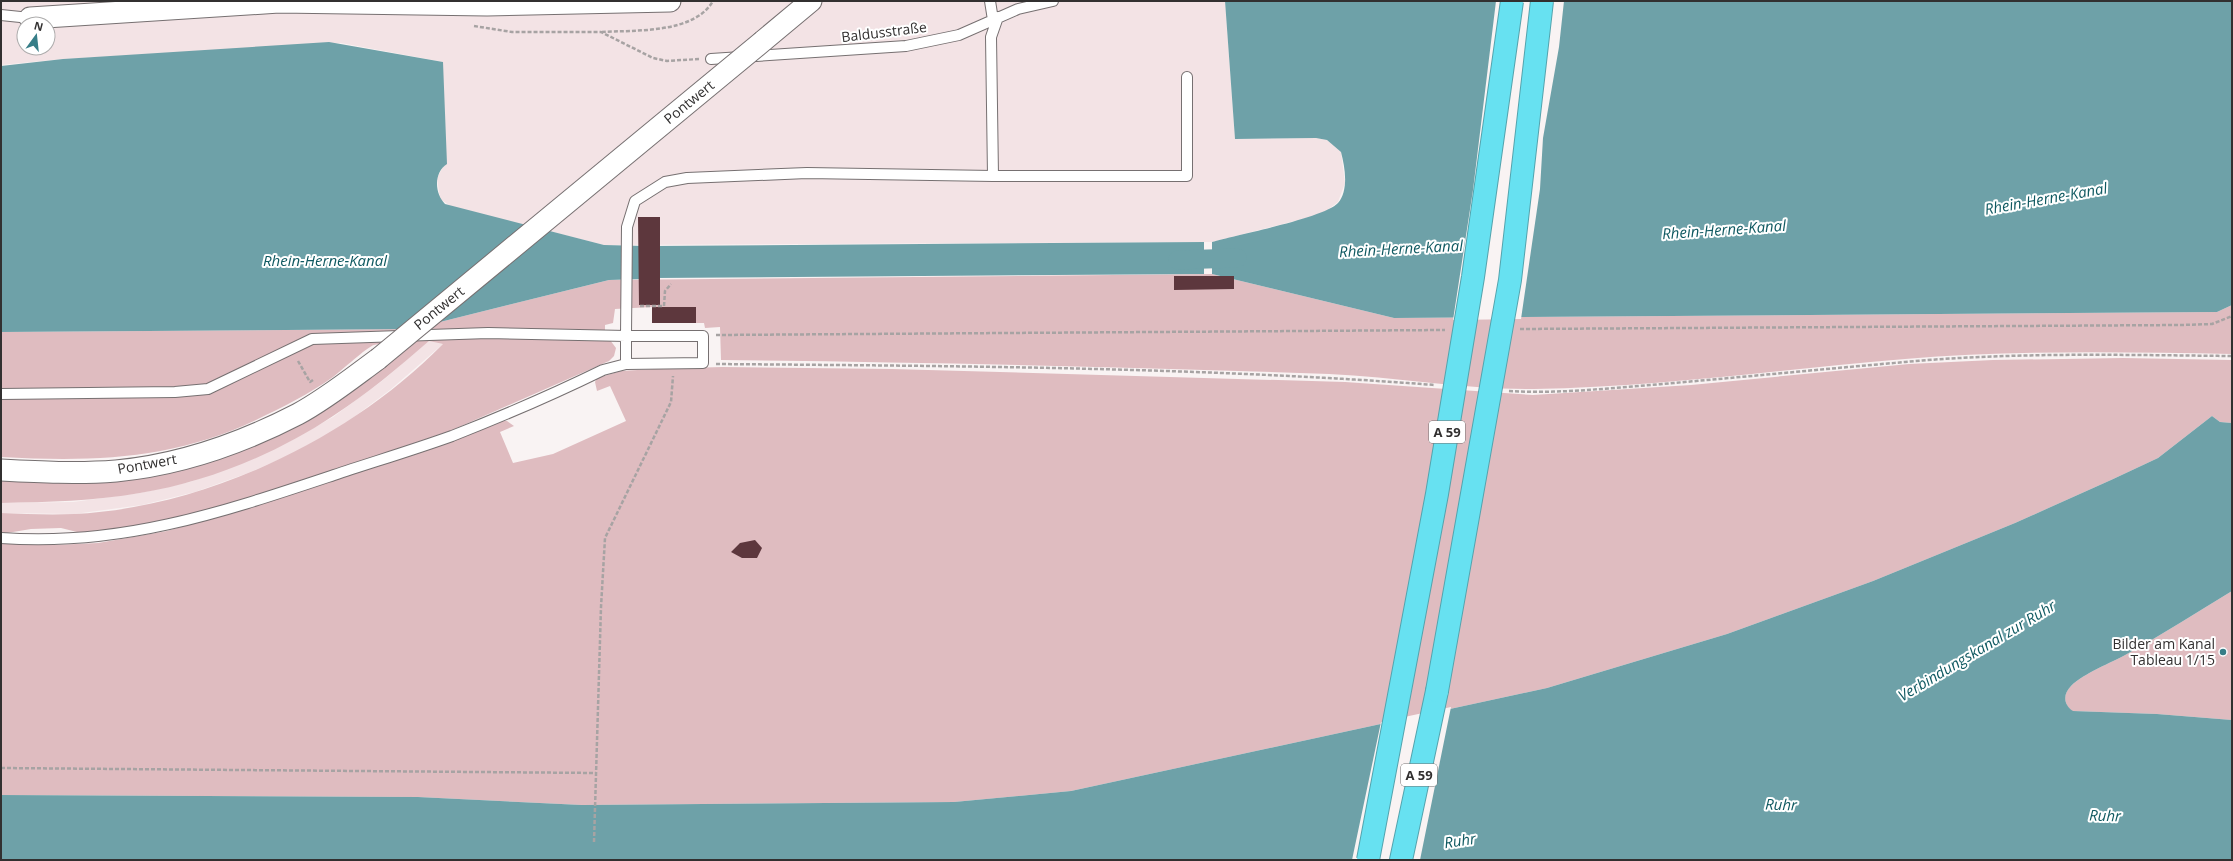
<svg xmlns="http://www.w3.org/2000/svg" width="2233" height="861" font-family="'Open Sans',sans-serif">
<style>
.built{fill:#f3e3e5;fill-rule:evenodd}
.green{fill:#dfbcc0}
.water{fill:#6ea1a8}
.pier{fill:#f9f3f3}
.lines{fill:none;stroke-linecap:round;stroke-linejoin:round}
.canal{stroke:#6ea1a8;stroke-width:19}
.building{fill:#5d373d}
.service-casing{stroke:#767071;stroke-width:12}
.minor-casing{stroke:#767071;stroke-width:23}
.motorway-casing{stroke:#54a3ad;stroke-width:24}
.path{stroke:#a7a3a3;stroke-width:2.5;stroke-dasharray:4 2;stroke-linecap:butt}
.service{stroke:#fff;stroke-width:10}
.minor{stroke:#fff;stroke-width:21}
.motorway{stroke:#67e1f1;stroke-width:22}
.minor-bridge-casing{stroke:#767071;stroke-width:23;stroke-linecap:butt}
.motorway-bridge-casing{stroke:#54a3ad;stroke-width:24;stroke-linecap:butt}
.minor-bridge{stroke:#fff;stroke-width:21}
.motorway-bridge{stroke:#67e1f1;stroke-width:22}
.poi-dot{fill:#377e88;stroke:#fff;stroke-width:1.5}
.labels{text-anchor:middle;stroke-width:4;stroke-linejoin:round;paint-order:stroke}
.shield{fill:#fff;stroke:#706e6e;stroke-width:1}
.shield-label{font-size:13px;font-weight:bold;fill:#323030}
.street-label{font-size:14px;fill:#323030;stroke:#fff}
.poi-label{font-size:14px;fill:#323030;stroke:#fff;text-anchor:end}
.water-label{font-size:15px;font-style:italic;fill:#0f5961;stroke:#fff}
</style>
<rect width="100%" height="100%" fill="#f9f3f3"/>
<path class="built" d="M 1,1 L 1225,1 L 1235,139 L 1316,138 L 1327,140 L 1341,152 L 1345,183 L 1338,202 L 1322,214 L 1212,242 L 604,245 L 452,207 L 440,199 L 437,178 L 443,167 L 443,62 L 341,43 L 63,59 L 1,65 ZM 24,24 L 48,24 L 48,48 L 24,48 Z
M 429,341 L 443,344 L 390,390 L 342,426 L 292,454 L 248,473 L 195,492 L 142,505 L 74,514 L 1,513 L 1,503 L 73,502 L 140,493 L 190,482 L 242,463 L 285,444 L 333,417 L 382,381 Z"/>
<path class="green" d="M 1212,274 L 1394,318 L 2217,312 L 2232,305 L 2232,354 C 2123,352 2014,350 1905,359 C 1782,369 1658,387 1534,389 C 1466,390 1397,377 1329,374 C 1126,367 924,362 721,360 L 720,327 L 705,328 L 704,323 L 652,323 L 652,307 L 615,309 L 613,323 L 605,325 L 605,338 L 610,340 L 616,348 L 614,356 L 609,361 L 450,431 L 256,496 L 165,521 L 97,533 L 81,533 L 61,528 L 31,529 L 1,534 L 1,513 C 25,514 50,515 74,514 C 206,508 351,438 443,344 L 429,341 C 398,368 367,394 333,416 C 276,454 207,482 140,493 C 94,501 48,502 1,503 L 1,478 L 168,471 L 410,344 C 401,345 381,342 374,345 C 367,347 341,371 333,377 C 309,394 283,407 256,420 C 172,460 92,462 1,457 L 1,332 L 412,329 L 609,280 Z
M 2123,358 L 2232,360 L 2232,423 L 2220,422 L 2212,416 L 2158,458 L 2111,480 L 2015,523 L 1873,581 L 1727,634 L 1547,688 L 1071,791 L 954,802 L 582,805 L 418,797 L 1,795 L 1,543 L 54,545 L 98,543 L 167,531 L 259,504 L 501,421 L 507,421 L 514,426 L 500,432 L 513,463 L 553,454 L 626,421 L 610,386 L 597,391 L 595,382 L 597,378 L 621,371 L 654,369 L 722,367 L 892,369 L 1345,382 L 1533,395 L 1691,385 L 1909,364 L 1993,360 Z
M 2232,591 L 2232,720 L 2157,714 L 2072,711 C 2063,704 2063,694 2071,686 C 2084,673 2111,663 2127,654 C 2163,634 2197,612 2232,591 Z"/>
<path class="water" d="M 1225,1 L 2232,1 L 2232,305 L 2217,312 L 1394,318 L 1212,274 L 1212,242 C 1236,235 1324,218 1338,203 C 1349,190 1345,167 1341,152 L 1327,140 L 1316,138 L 1235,139 Z
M 329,42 L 443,62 L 447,164 C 434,172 434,193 445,204 L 604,245 L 645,246 L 644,279 L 609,280 L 412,329 L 1,332 L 1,66 L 63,59 Z
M 1204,242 L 1204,274 L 654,278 L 654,246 Z
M 2212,416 L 2220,422 L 2232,423 L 2232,591 C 2197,612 2163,634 2127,654 C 2111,663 2084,673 2071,686 C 2063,694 2063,704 2073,711 L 2157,714 L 2232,720 L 2232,860 L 1,860 L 1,795 L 418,797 L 582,805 L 954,802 L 1071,791 L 1547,688 L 1727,634 L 1873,581 L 2015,523 L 2111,480 L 2158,458 Z"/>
<path class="pier" d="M 1496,1 L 1564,1 L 1559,47 L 1543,138 L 1540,189 L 1521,319 L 1453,320 L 1473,190 Z
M 1451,707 L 1420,860 L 1352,860 L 1381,722 Z"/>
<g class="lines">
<path class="canal" d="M 1178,260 L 1237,258"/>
</g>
<path class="building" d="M 638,217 L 660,217 L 660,305 L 639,305 Z
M 1174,276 L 1234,276 L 1234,289 L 1174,290 Z
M 652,307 L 696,307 L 696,323 L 652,323 Z
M 755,540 L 762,548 L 757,558 L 742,558 L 731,552 L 740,543 Z"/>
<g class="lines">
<g class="service-casing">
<path id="service" d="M 990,1 L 993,20
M 1,15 L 30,18
M 711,59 L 906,46 L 959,35 L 1018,9 L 1053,1
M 993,176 L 991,37 L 998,17
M 1,394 L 175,392 L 208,389 L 312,339 L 488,333 L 626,336 L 627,227 L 635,201 L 665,182 L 687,178 L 807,173 L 993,176 L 1187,176 L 1187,77
M 1,538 C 121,547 223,512 334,475 C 373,462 413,450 452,436 C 503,416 554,394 603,370 L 626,364 L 703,363 L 703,336 L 626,336 L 626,364"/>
</g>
<g class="minor-casing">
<path id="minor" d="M 30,18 L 279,2 L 487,5 L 670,1
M 763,41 L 811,1
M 1,470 C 39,472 78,474 116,471 C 180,465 242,443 298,414 C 326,399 352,378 378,359"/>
</g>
<g class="motorway-casing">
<path id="motorway" d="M 1401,860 L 1437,691"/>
</g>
<path class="path" d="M 474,26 L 512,32 L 601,32 L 653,58 L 667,61 L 699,59
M 602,32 C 635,30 694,34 713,1
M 640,306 L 664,306 L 665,291 L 671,284
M 1520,329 L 2182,325 L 2212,324 L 2232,316
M 716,335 L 1445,330
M 298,361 L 310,382 L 313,380
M 716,364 C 955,366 1196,367 1435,385
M 1509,391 C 1560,394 1611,388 1662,384 C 1743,377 1824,369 1905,362 C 2013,352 2123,355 2232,356
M 1,768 L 596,773
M 594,842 L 601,607 L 605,538 L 671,402 L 673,376"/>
<use href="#service" class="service"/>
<use href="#minor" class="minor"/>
<use href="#motorway" class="motorway"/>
<g class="minor-bridge-casing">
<path id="minor-bridge" d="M 378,359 L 763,41"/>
</g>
<g class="motorway-bridge-casing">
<path id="motorway-bridge" d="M 1437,691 L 1510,280 L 1542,1
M 1368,860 L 1437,494 L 1473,277 L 1512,1"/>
</g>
<use href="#minor-bridge" class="minor-bridge"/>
<use href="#motorway-bridge" class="motorway-bridge"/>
</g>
<circle class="poi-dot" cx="2223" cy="652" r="4"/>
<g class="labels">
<g class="shield">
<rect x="1429" y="421" width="36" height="22" rx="3"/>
<rect x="1401" y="764" width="36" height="22" rx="3"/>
</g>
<g class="shield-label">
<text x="1447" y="437">A 59</text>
<text x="1419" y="780">A 59</text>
</g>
<g class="street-label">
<text transform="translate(884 32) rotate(-7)" y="5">Baldusstraße</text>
<text transform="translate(689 102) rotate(-39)" y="5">Pontwert</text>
<text transform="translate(439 308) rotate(-39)" y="5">Pontwert</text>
<text transform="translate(147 464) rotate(-10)" y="5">Pontwert</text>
</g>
<g class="poi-label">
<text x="2215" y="649">Bilder am Kanal<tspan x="2215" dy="16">Tableau 1/15</tspan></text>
</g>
<g class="water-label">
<text transform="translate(2046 199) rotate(-10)" y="5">Rhein-Herne-Kanal</text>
<text transform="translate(1724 230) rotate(-4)" y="5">Rhein-Herne-Kanal</text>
<text transform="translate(1401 249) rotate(-3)" y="5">Rhein-Herne-Kanal</text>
<text x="325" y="266">Rhein-Herne-Kanal</text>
<text transform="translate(1977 651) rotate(-31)" y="5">Verbindungskanal zur Ruhr</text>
<text transform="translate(1781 805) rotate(2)" y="5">Ruhr</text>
<text transform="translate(2105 816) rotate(2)" y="5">Ruhr</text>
<text transform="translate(1460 841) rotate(-8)" y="5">Ruhr</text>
</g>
</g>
<rect width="2233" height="861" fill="none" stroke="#323030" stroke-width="4"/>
<g transform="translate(36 36) rotate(15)"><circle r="19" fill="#ffffff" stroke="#adacac"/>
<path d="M0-3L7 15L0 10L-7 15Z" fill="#377e88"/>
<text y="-6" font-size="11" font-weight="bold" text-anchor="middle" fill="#323030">N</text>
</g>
</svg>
